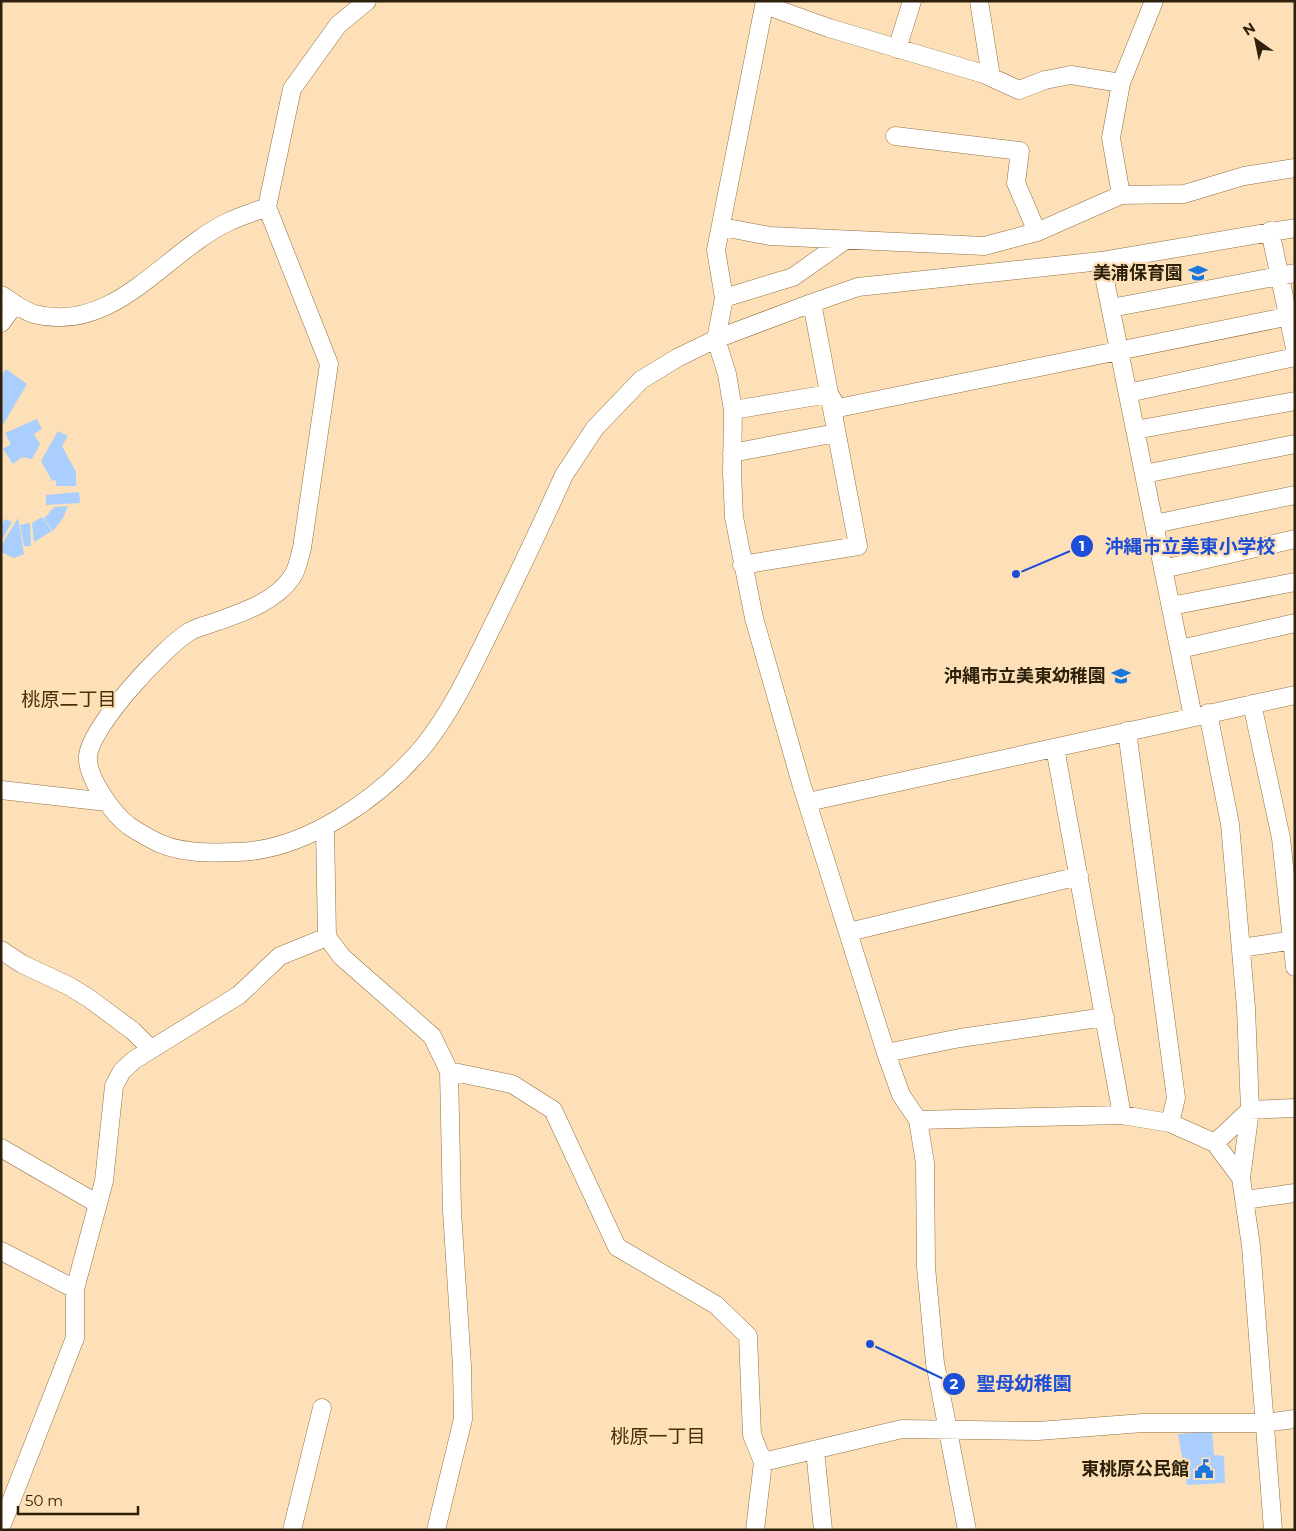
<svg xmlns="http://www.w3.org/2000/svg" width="1296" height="1531" font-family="Montserrat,'Noto Sans JP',sans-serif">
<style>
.building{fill:#aacefd}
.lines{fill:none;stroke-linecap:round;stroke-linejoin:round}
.minor-casing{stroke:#927141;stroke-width:19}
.minor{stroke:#fff;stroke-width:18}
.labels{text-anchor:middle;stroke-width:4.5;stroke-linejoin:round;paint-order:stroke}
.poi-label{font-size:18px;font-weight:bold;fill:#2e210c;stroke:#fde0b7;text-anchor:end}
.neighbourhood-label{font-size:19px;fill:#473008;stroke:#fde0b7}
.leader{fill:none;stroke:#1d4ed8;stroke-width:2}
.callout-dot{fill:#1d4ed8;stroke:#fde0b7;stroke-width:2}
.mark-label{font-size:15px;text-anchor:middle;font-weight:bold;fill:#fff}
.callout-label{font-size:19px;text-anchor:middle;font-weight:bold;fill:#1d4ed8;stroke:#fde0b7;stroke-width:4.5;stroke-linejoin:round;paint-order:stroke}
</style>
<rect width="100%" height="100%" fill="#fde0b7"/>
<path class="building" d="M 6,369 L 27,384 L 3,425 L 1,424 L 1,376 Z
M 37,419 L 42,429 L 34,434 L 40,444 L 32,459 L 22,457 L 13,464 L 3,449 L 11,444 L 5,433 Z
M 58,431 L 68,436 L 62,446 L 76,472 L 76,486 L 56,486 L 56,480 L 52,481 L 41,461 Z
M 79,492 L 80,503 L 46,505 L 46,495 Z
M 68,506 L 63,518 L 53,531 L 44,519 L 54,507 Z
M 42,517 L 52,531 L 34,542 L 32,523 Z
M 18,518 L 24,554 L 14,558 L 1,552 L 1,546 Z
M 5,519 L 12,522 L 1,541 L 1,525 Z
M 30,523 L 31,546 L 24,546 L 20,525 Z
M 1212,1431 L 1214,1455 L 1224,1456 L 1225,1483 L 1187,1485 L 1178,1434 Z"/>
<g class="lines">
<g class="minor-casing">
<path id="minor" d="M 367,1 L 338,25 L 292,89 L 267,207 L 329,364 L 302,548 C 299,557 298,569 292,577 C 276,601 244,612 218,621 C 208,625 197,627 189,632 C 163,648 91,726 88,756 C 86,777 113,814 129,826 C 136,831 144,835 151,839 C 176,854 210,853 238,852 C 306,850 380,798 423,747 C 453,710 474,663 495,621 C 519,572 542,524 564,475 L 595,428 L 641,380 L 677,358 L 716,339 L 812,303 L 858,287 L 1101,261 L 1295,228
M 765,1 L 716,250 L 724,298 L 716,339 L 727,374 L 733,410 L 732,473 L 734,517 L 754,618 L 801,783 L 886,1053 L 901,1095 L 918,1120 L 1122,1115 L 1170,1123 L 1215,1143 L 1241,1178 L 1251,1246 L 1273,1530
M 979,1 L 991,77
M 765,5 L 829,28 L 984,74 L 1019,90 L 1045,80 L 1071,75 L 1121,83
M 897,49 L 912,1
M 895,136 L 1020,151 L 1016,183 L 1037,232
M 1121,195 L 1111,138 L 1121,83 L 1154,1
M 722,227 L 770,236 L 984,246 L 1037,232 L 1121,195 L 1184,194 L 1244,176 L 1295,168
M 1270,231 L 1295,348
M 1101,261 L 1193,717
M 1,295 C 11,301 23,311 34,314 C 114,335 165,252 228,222 C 240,216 255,212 267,207
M 724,298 L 793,277 L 844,241
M 1111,308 L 1295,273
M 1,323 L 15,304
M 1128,393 L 1295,357
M 733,410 L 829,394 L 838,408 L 1295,315
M 1135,430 L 1295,401
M 732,453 L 836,433
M 1144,474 L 1295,444
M 1154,524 L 1295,495
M 742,565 L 858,546 L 812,303
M 1163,569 L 1295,539
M 1171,606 L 1295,582
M 1180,649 L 1295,623
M 1252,704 L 1281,838 L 1295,967
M 1208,713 L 1230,824 L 1246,1008 L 1250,1110 L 1215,1143
M 1127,731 L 1176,1098 L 1170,1123
M 1055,748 L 1122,1115
M 1,790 L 107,802
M 808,802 L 1295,695
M 325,828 L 327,937 L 342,957 L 432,1036 L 449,1071 L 452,1211 L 462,1366 L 463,1419 L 436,1530
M 849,932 L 1079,876
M 1241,948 L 1295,940
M 1,950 L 22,964 L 69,986 L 90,999 L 133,1031 L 151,1049
M 886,1053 L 960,1038 L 1105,1017
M 449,1071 L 512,1084 L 553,1110 L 617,1247 L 716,1305 L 748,1336 L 752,1435 L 763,1462 L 755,1530
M 918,1120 L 925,1163 L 926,1267 L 935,1363 L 967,1530
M 1,1148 L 98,1204
M 1241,1178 L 1250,1110 L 1295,1108
M 1245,1200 L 1295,1193
M 1,1251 L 75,1289
M 815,1450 L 823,1530
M 763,1462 L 902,1429 L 1038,1431 L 1143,1423 L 1264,1423 L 1295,1419
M 1,1527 L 75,1338 L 75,1289 L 104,1181 L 114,1086 L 122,1071 L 134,1060 L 239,995 L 280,956 L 327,937
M 292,1530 L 322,1408"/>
</g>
<use href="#minor" class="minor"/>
</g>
<defs>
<g id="school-bare" transform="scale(1.5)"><path d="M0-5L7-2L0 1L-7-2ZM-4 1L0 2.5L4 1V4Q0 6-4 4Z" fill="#1b76df" stroke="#fde0b7" stroke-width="2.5" paint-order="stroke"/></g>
<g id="civic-bare" transform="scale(1.5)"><path d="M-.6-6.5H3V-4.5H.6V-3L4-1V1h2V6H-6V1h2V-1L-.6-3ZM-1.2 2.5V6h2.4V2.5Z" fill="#1b76df" stroke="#fde0b7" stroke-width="2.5" paint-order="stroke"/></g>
</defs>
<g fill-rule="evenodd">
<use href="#school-bare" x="1198" y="273"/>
<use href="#school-bare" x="1121" y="676"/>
<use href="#civic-bare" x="1204" y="1469"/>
</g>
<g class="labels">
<g class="poi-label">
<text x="1183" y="279">美浦保育園</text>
<text x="1106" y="682">沖縄市立美東幼稚園</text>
<text x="1189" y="1475">東桃原公民館</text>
</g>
<g class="neighbourhood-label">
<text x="69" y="706">桃原二丁目</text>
<text x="658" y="1443">桃原一丁目</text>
</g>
</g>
<path class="leader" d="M1016 574L1082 546M870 1344L954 1384"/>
<g class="callout-dot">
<circle cx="1016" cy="574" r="5"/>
<circle cx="870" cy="1344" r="5"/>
<circle cx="1082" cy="546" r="12"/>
<circle cx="954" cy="1384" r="12"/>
</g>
<g class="mark-label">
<text x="1082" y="551">1</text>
<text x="954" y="1389">2</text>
</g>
<g class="callout-label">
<text x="1190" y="553">沖縄市立美東小学校</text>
<text x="1024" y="1390">聖母幼稚園</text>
</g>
<rect width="1296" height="1531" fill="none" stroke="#2e210c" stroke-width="5"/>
<g transform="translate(1256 40) rotate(327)" stroke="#fde0b7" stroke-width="4" paint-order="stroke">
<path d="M0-4L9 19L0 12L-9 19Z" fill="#2e210c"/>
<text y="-8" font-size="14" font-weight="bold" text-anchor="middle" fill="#2e210c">N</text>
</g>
<path d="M18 1506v8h120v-8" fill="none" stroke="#2e210c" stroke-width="2.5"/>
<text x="25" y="1506" font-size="15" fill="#2e210c" stroke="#fde0b7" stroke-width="4" paint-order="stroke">50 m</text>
</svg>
